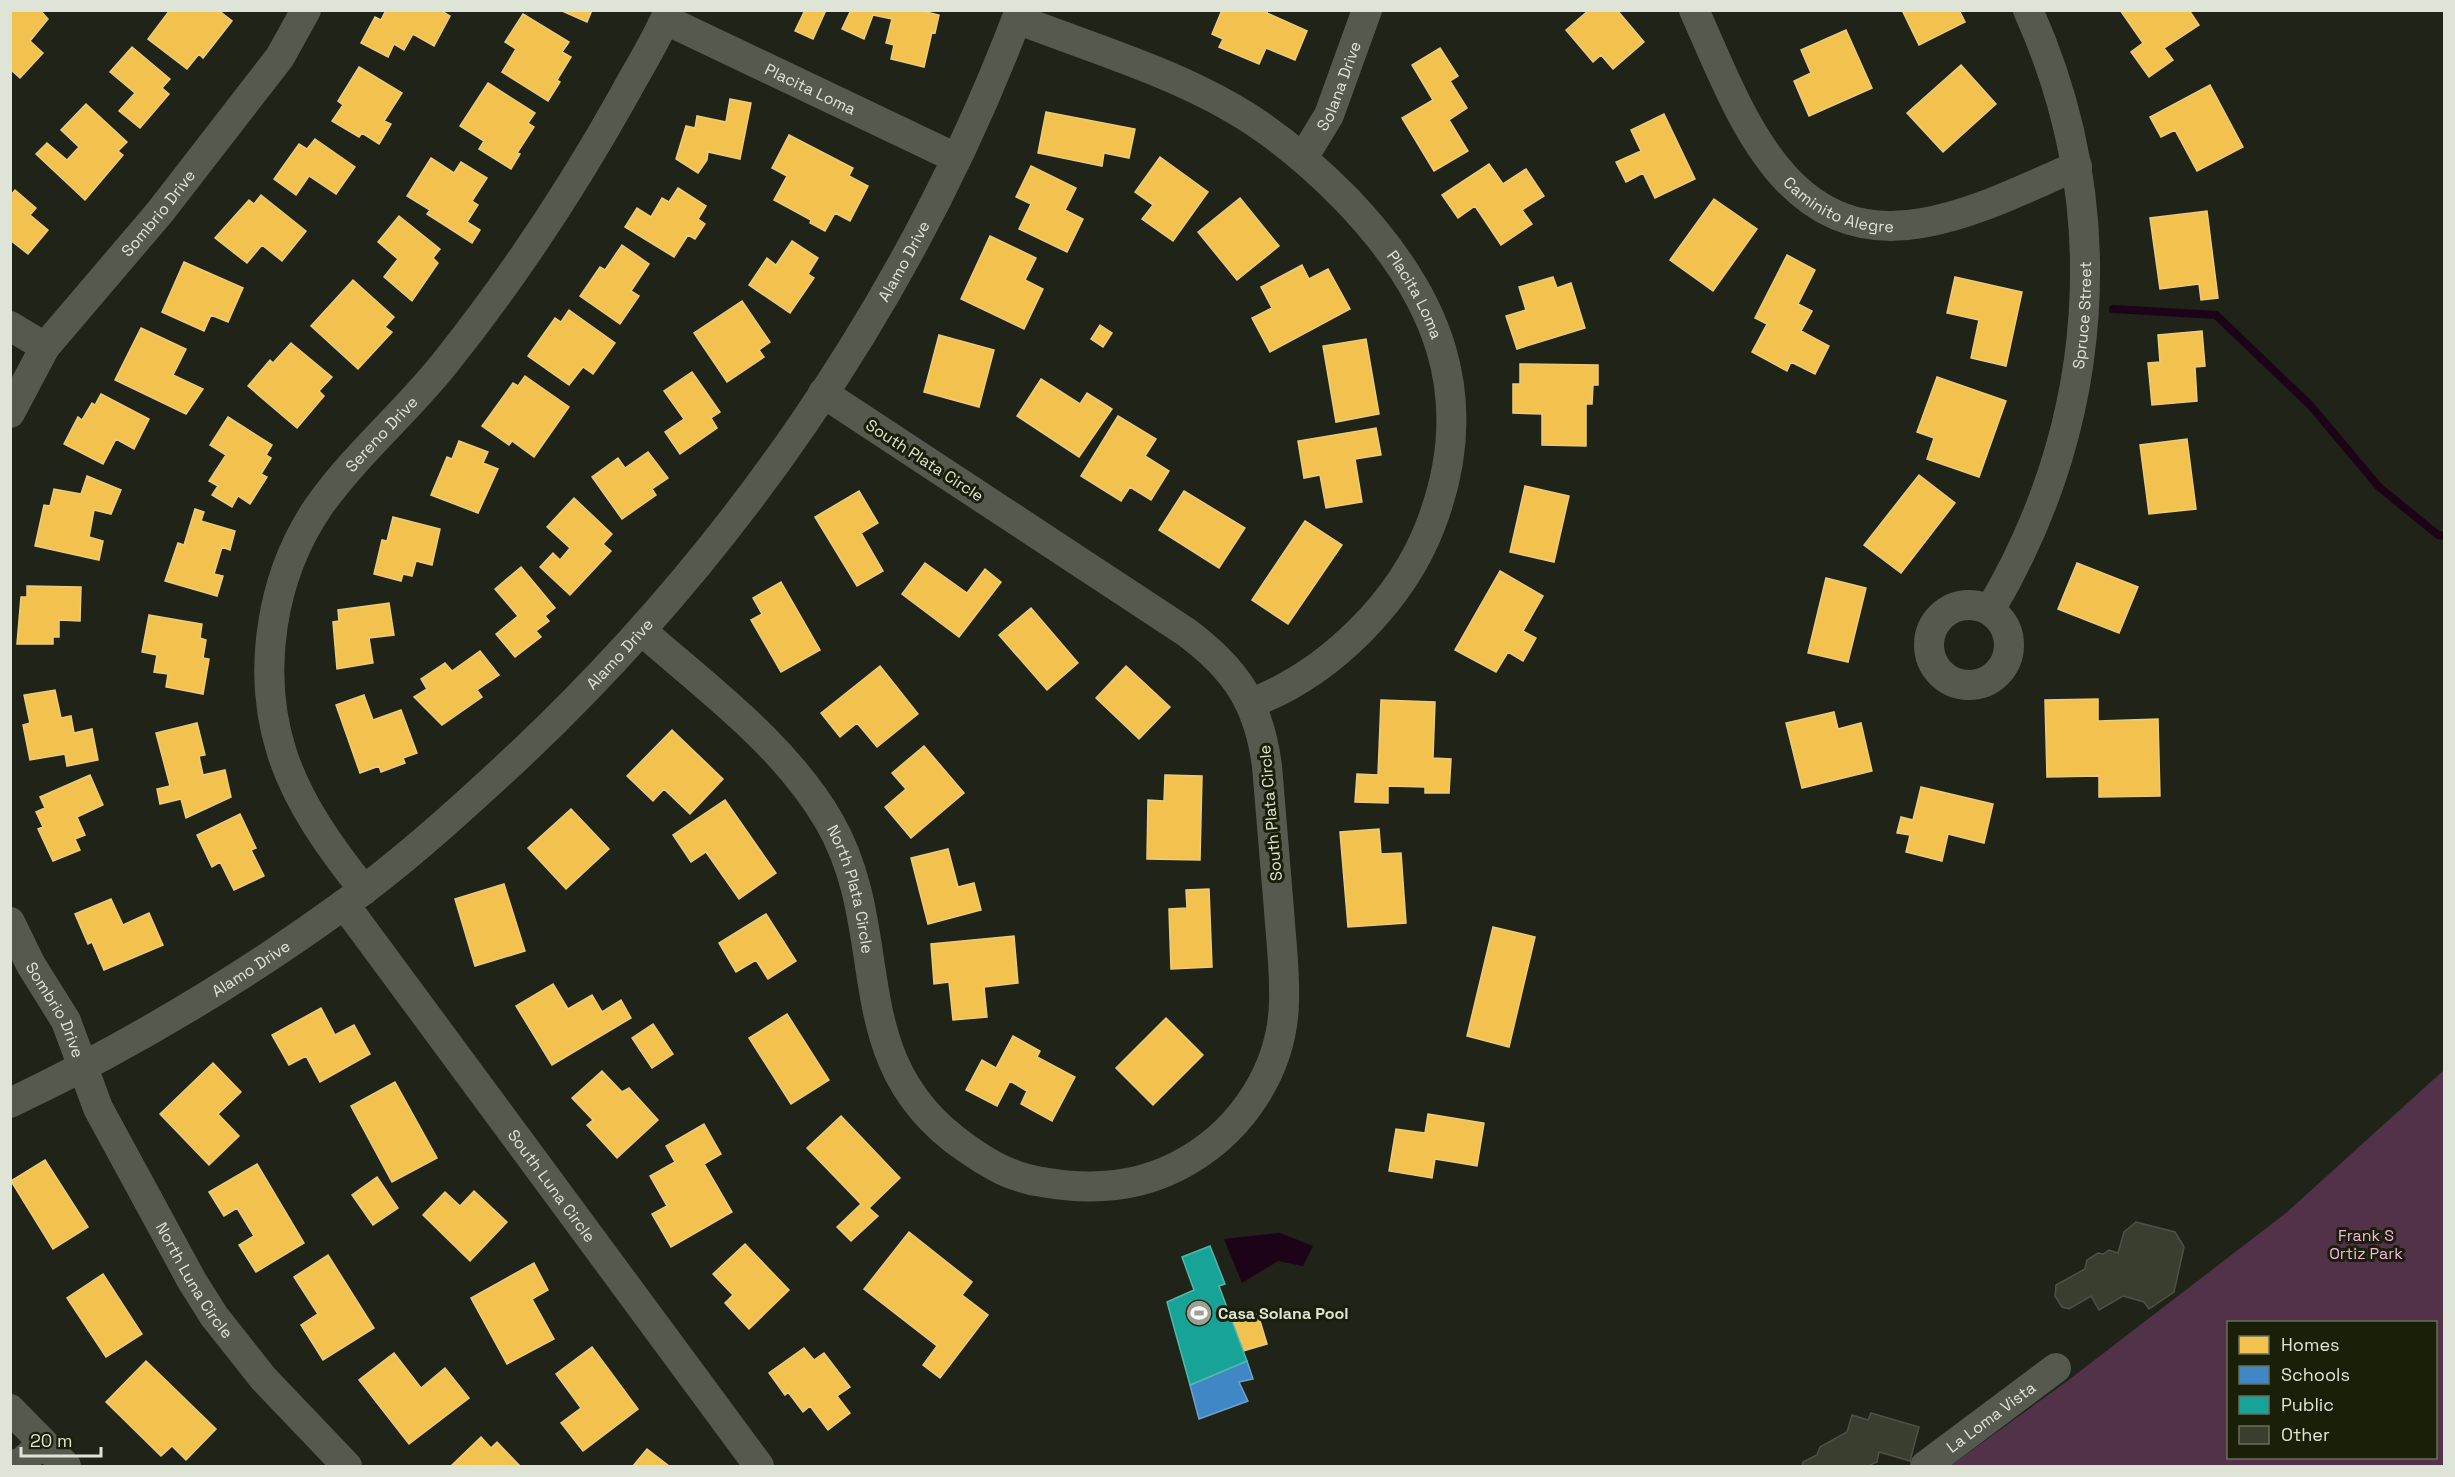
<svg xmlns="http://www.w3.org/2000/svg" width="2455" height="1477" font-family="'Space Grotesk',sans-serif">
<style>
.green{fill:#523249;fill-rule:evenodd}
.water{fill:#1d0318}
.homes{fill:#f2c14e;stroke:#eccc77;stroke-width:1.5}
.schools{fill:#3f88c5;stroke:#6fa4ca;stroke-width:1.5}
.public{fill:#17a398;stroke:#53b7ab;stroke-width:1.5}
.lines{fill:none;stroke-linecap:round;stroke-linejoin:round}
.stream{stroke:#1d0318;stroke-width:8}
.building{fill:#3a3e2e;stroke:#4d5146;stroke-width:1.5}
.minor{stroke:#56594e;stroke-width:30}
.labels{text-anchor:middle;stroke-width:6;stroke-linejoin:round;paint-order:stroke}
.street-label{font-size:16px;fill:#dfe5d6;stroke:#192007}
.park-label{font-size:16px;fill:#f8b1e7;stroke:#192007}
.poi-label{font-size:16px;font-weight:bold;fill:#dfe5d6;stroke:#192007;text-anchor:start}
</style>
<rect width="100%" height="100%" fill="#202317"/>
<path class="green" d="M 2444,1070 L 2444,1466 L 1950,1466 L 2066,1382 L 2286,1213 ZM 2228,1322 L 2436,1322 L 2436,1458 L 2228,1458 Z"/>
<path class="water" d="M 1280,1233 L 1313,1246 L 1303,1266 L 1278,1261 L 1242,1283 L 1224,1239 Z"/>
<path class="homes" d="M 10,10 L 40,10 L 48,19 L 30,41 L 43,53 L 20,78 L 10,69 Z
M 170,10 L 218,10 L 232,21 L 203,58 L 199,54 L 187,69 L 148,39 Z
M 386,10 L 440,10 L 450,16 L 434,46 L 413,34 L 404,50 L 394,44 L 388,57 L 361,43 L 375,17 L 381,20 Z
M 560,10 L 592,10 L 587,22 Z
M 800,10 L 826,10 L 813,39 L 795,31 L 804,12 Z
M 851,10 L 918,10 L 939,15 L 935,33 L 932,32 L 924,67 L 891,59 L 894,45 L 886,43 L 892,19 L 873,15 L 864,39 L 842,29 Z
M 1222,10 L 1268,10 L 1267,13 L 1307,31 L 1295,60 L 1266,48 L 1259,64 L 1219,47 L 1223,39 L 1212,34 Z
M 1589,10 L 1617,10 L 1644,42 L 1613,69 L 1601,55 L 1593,62 L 1566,30 Z
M 1902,10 L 1959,10 L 1965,22 L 1919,45 Z
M 2120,10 L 2189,10 L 2199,25 L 2164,48 L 2173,60 L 2149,77 L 2131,52 L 2143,43 Z
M 523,14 L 569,42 L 562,52 L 571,57 L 557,80 L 560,82 L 548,101 L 502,72 L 516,49 L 505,42 Z
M 1846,30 L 1872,88 L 1809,116 L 1794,81 L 1811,73 L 1801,50 Z
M 132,47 L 170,79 L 162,88 L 169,94 L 140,128 L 119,111 L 135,93 L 110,72 Z
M 1440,48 L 1458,76 L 1450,81 L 1467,108 L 1449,120 L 1468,151 L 1434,171 L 1402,118 L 1433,100 L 1412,65 Z
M 1961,65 L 1996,104 L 1943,152 L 1907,113 Z
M 359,67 L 402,93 L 384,121 L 391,124 L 379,144 L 362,133 L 359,137 L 332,121 L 343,105 L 338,101 Z
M 488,83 L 535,113 L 528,123 L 534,127 L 517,153 L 520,154 L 511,169 L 479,149 L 484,141 L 460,126 Z
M 2210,85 L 2243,147 L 2197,171 L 2175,130 L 2161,137 L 2150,117 Z
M 730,99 L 751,103 L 740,159 L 708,152 L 707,160 L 698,173 L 676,159 L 686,126 L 695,128 L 697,116 L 726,122 Z
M 86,104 L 127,142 L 118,151 L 123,155 L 85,200 L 36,154 L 47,143 L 67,160 L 79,147 L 61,130 Z
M 1046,112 L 1135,129 L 1129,158 L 1104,153 L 1102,166 L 1038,153 Z
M 1664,114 L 1695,179 L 1655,198 L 1643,173 L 1626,182 L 1616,162 L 1641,151 L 1631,130 Z
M 789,135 L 853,168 L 849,176 L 868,186 L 850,221 L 835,213 L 825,231 L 810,223 L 811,220 L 774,200 L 787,176 L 772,168 Z
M 315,139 L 355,167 L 336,194 L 309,176 L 296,195 L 274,179 L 299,144 L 307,149 Z
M 1160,157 L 1208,192 L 1173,241 L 1142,219 L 1153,205 L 1135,192 Z
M 431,158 L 454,173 L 461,162 L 487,178 L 472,201 L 478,205 L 467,222 L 480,230 L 472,243 L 427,214 L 430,210 L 407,196 Z
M 1489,164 L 1503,184 L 1526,169 L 1544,196 L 1522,210 L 1532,224 L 1501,245 L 1475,206 L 1458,218 L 1442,195 Z
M 1031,166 L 1076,188 L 1065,210 L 1083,219 L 1067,252 L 1019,229 L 1031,204 L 1016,197 Z
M 678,188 L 706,206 L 698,219 L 705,224 L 695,239 L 688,235 L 674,257 L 625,227 L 637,208 L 651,217 L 662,198 L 669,202 Z
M 15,190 L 36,208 L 30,215 L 48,230 L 28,254 L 10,240 L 10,196 Z
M 261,195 L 306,231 L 282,261 L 262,245 L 247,263 L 215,238 L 249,200 L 254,204 Z
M 1240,198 L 1279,246 L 1237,280 L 1198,232 Z
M 1714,199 L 1757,229 L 1713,291 L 1670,260 Z
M 2207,211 L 2218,298 L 2201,300 L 2199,284 L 2160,289 L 2150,218 Z
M 399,216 L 440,249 L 433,258 L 438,263 L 412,301 L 384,277 L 398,259 L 378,242 Z
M 990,236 L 1036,258 L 1025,280 L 1043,289 L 1024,329 L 961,299 Z
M 792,241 L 818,258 L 808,274 L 814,278 L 790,313 L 749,285 L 767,258 L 776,265 Z
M 622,245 L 649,264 L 631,291 L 639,296 L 620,324 L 580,296 L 600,267 L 605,270 Z
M 1787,255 L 1815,270 L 1798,304 L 1812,311 L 1801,331 L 1829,346 L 1815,374 L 1791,362 L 1787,371 L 1752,352 L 1767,324 L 1755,318 Z
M 184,262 L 243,288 L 228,322 L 211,315 L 204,331 L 162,312 Z
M 1302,265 L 1309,279 L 1328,269 L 1350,309 L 1270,352 L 1252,318 L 1272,308 L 1261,287 Z
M 1553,277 L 1557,288 L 1571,283 L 1585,328 L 1517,349 L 1506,316 L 1526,310 L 1519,287 Z
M 1955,277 L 2022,292 L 2006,366 L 1971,358 L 1979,320 L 1947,313 Z
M 353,280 L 394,317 L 385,327 L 392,332 L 358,369 L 311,326 Z
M 742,301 L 770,342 L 759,350 L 764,357 L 727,382 L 694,333 Z
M 569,310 L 615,343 L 593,374 L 583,367 L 569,385 L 528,356 L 555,318 L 561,322 Z
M 1100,325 L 1112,333 L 1103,347 L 1091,339 Z
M 141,328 L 186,349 L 173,375 L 203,389 L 186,414 L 115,380 Z
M 2202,331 L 2205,366 L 2195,367 L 2197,401 L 2152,405 L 2148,363 L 2160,362 L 2158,335 Z
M 939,335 L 994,350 L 979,407 L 924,392 Z
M 1366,339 L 1379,414 L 1336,422 L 1323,346 Z
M 291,343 L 332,377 L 319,391 L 324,396 L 297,428 L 248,386 L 270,360 L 273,363 Z
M 1520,364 L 1598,365 L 1598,385 L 1593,385 L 1592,404 L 1586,404 L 1586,446 L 1542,445 L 1542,414 L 1513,413 L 1513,384 L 1520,384 Z
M 692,372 L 720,412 L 711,418 L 717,428 L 680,454 L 665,432 L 684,419 L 664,391 Z
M 525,376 L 569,407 L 534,457 L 512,441 L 509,445 L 482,426 L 513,383 L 518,386 Z
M 1937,377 L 2006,401 L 1979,477 L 1927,459 L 1934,438 L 1917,432 Z
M 1041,379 L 1080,404 L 1087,393 L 1112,409 L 1079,457 L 1017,416 Z
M 101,394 L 149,419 L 134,449 L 116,439 L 103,464 L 64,444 L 78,417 L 82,420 L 92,403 L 95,405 Z
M 1118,416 L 1156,439 L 1145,456 L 1169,471 L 1151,500 L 1130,487 L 1121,501 L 1081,476 Z
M 228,417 L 272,445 L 266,455 L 271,458 L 261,474 L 267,477 L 250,504 L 238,496 L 232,507 L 212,495 L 218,486 L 209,481 L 226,455 L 210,445 Z
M 1376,428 L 1381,455 L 1355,459 L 1362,502 L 1326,508 L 1320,475 L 1304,478 L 1298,441 Z
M 2187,439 L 2196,509 L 2149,514 L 2140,445 Z
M 459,441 L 488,452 L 483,463 L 498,469 L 478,513 L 431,495 L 447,457 L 452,459 Z
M 648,452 L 668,478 L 652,489 L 656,495 L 622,519 L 592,477 L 618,458 L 625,468 Z
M 1919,475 L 1955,503 L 1901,573 L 1864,545 Z
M 87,476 L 121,490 L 111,514 L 94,510 L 89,537 L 103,541 L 99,560 L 35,546 L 44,505 L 50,506 L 54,489 L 81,494 Z
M 1525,486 L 1569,496 L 1554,562 L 1510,552 Z
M 859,491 L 878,523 L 861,533 L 883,571 L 857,586 L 815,517 Z
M 1184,491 L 1245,528 L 1219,568 L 1159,530 Z
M 574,498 L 612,534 L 603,544 L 611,551 L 570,595 L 540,567 L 553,553 L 560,560 L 570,548 L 547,527 Z
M 195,509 L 204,512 L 201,521 L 235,531 L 230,550 L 222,547 L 214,574 L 223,576 L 217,596 L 165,581 L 178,543 L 184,545 Z
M 393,517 L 440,529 L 432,565 L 416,561 L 412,576 L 403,574 L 401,581 L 374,574 L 382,540 L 387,541 Z
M 1305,521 L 1342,545 L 1288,624 L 1252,600 Z
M 925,563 L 967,593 L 985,569 L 1001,582 L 959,637 L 902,594 Z
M 2077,563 L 2138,587 L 2119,633 L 2058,609 Z
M 521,567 L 555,608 L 545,616 L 549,621 L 536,631 L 541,637 L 515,657 L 496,634 L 518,616 L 495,589 Z
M 1500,571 L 1543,596 L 1523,631 L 1536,638 L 1523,661 L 1508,652 L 1496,672 L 1455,650 Z
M 1826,578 L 1866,588 L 1848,662 L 1808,653 Z
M 781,582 L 820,650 L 781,672 L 751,620 L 762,614 L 753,598 Z
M 27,586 L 81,587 L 80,621 L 59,620 L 59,637 L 53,637 L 53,644 L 17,644 L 21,597 L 27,597 Z
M 389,603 L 394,635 L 369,638 L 373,663 L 337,669 L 333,622 L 339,621 L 338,610 Z
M 1031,608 L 1078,663 L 1047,690 L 999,635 Z
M 149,615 L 202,624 L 200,638 L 206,640 L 203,658 L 209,659 L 203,694 L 166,687 L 168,674 L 154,672 L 157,655 L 142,652 Z
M 480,651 L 499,675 L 477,690 L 482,697 L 442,725 L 414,697 L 427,689 L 421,679 L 445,663 L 452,671 Z
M 880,666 L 918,714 L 877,747 L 857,723 L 840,737 L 821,713 Z
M 1126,666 L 1170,707 L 1139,739 L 1096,698 Z
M 55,690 L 61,718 L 71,716 L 74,733 L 92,729 L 98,760 L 67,766 L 65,754 L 30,760 L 23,725 L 30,723 L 24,695 Z
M 364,695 L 373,720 L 401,710 L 417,753 L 403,758 L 405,763 L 381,772 L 379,766 L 360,773 L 336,705 Z
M 2098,699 L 2098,721 L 2158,719 L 2160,796 L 2099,797 L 2099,776 L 2047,777 L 2045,700 Z
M 1381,700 L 1435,702 L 1433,758 L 1451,759 L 1449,793 L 1425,793 L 1425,787 L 1388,786 L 1388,803 L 1355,802 L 1357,774 L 1378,775 Z
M 1834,712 L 1838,729 L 1861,723 L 1872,771 L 1802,788 L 1786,723 Z
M 197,723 L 205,755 L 199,756 L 203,775 L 225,770 L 231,797 L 186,818 L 181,799 L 160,804 L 157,789 L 170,786 L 156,733 Z
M 672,730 L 723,779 L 690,814 L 664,789 L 653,801 L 627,776 Z
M 924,746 L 964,793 L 911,838 L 885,807 L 906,789 L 892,773 Z
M 90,775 L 103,805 L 77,817 L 85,835 L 75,839 L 80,850 L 53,861 L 38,829 L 43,827 L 36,812 L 45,808 L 40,797 Z
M 1165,775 L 1202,776 L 1200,860 L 1147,859 L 1148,800 L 1164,801 Z
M 1921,787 L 1993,804 L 1984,843 L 1948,834 L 1942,861 L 1906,852 L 1910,835 L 1897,833 L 1901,817 L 1913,820 Z
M 725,800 L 776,873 L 739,899 L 706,852 L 691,862 L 673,835 Z
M 571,809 L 609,849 L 566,889 L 528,848 Z
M 240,814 L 256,848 L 251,850 L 264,876 L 234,890 L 220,862 L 212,867 L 197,835 Z
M 1379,829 L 1381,854 L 1401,853 L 1406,923 L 1348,927 L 1340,832 Z
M 948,849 L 958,887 L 974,883 L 981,910 L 928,924 L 911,858 Z
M 504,884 L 525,951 L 475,966 L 455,899 Z
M 1209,889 L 1212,967 L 1171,969 L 1169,909 L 1187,908 L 1186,890 Z
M 111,899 L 123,925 L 149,913 L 163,945 L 104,970 L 92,942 L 88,944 L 75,914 Z
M 766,914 L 796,961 L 768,979 L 756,960 L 736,972 L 719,943 Z
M 1493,927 L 1535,937 L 1509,1047 L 1467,1036 Z
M 1014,936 L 1018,983 L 984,987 L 987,1017 L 953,1020 L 949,982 L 934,984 L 931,944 Z
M 553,984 L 568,1009 L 592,995 L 602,1012 L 621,1000 L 631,1018 L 552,1065 L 516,1006 Z
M 321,1008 L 335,1035 L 354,1025 L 370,1054 L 320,1082 L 306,1056 L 289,1065 L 272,1035 Z
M 787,1014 L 829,1080 L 791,1104 L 749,1038 Z
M 1166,1018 L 1203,1055 L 1153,1105 L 1116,1068 Z
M 653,1024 L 673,1054 L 652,1068 L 632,1038 Z
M 1013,1036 L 1040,1051 L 1037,1057 L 1075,1077 L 1052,1121 L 1021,1104 L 1027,1091 L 1010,1081 L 997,1106 L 966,1090 L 982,1060 L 996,1068 Z
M 213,1063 L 241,1092 L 218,1114 L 239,1136 L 209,1165 L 160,1114 Z
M 602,1071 L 622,1092 L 629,1088 L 658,1120 L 617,1158 L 587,1125 L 593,1120 L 572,1098 Z
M 395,1082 L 437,1158 L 392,1182 L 351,1106 Z
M 1428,1114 L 1484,1123 L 1477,1166 L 1435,1159 L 1432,1178 L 1389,1171 L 1396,1129 L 1425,1133 Z
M 841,1116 L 900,1178 L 869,1208 L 878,1216 L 851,1241 L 837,1227 L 861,1204 L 807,1148 Z
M 704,1124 L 721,1154 L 704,1164 L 732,1212 L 671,1247 L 652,1214 L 667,1206 L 650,1176 L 675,1162 L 666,1146 Z
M 45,1160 L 88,1227 L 53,1249 L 11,1181 Z
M 257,1164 L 304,1243 L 256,1272 L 239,1245 L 254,1236 L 237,1208 L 224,1216 L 209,1192 Z
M 377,1177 L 398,1208 L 373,1225 L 352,1195 Z
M 474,1191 L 507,1222 L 470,1261 L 423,1215 L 445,1192 L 460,1206 Z
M 909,1232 L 972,1282 L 962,1295 L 988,1315 L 940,1378 L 923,1365 L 937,1346 L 864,1289 Z
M 745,1244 L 789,1290 L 749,1329 L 725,1303 L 733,1295 L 713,1274 Z
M 328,1255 L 374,1328 L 323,1360 L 301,1325 L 318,1314 L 294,1277 Z
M 534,1263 L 548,1290 L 532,1299 L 554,1339 L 507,1364 L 471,1298 Z
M 103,1274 L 142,1334 L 106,1357 L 67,1298 Z
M 1258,1314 L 1267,1344 L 1243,1351 L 1233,1323 Z
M 592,1347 L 638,1409 L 583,1451 L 561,1423 L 581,1408 L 556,1374 Z
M 804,1348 L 814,1360 L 824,1353 L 850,1387 L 837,1396 L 850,1413 L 828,1430 L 810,1406 L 803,1412 L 788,1392 L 785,1395 L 769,1373 Z
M 394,1353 L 421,1388 L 445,1368 L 469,1398 L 409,1444 L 359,1380 Z
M 146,1361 L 216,1429 L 186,1460 L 172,1446 L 161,1456 L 106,1402 Z
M 481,1437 L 491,1448 L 497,1442 L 520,1466 L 451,1466 Z
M 647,1449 L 669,1466 L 633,1466 Z"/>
<path class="schools" d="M 1247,1361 L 1253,1379 L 1239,1382 L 1248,1401 L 1199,1419 L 1190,1385 Z"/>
<path class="public" d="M 1210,1246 L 1225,1284 L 1219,1286 L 1247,1361 L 1190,1385 L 1167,1302 L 1194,1290 L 1182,1257 Z"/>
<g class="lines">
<path class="stream" d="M 2113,309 L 2216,315 L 2311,406 L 2379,487 L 2438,535 L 2444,536"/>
</g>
<path class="building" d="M 2136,1222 L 2175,1232 L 2184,1247 L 2174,1292 L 2149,1309 L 2144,1302 L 2123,1296 L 2099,1310 L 2091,1296 L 2069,1309 L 2062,1307 L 2055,1296 L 2056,1285 L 2085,1269 L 2087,1260 L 2098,1253 L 2103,1254 L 2109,1250 L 2118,1253 L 2124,1232 Z
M 1871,1413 L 1919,1427 L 1910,1461 L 1879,1452 L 1877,1462 L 1868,1466 L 1802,1466 L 1803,1462 L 1817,1455 L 1820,1447 L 1847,1432 L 1852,1415 L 1868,1420 Z"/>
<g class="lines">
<g class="minor">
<path id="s1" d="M 1694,10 C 1739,110 1784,248 1922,223 C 1976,214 2027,187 2077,166"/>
<path id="s2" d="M 1017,19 C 1089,47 1167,70 1234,109 C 1277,134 1313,165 1347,200 C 1437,294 1480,396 1431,524 C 1402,601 1329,674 1251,703"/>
<path id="s3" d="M 666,20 L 956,158"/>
<path id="s4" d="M 1303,158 L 1329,115 L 1367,10"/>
<path d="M 10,326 L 45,347"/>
<path id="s5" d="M 10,413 L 45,347 L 160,212 L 280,57 L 306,10"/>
<circle cx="1969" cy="645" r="40"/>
<path id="s6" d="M 1990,610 C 2100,424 2117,208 2028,10"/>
<path id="s7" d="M 642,631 C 708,689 784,744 829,821 C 895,935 839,1061 966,1148 C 990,1165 1013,1178 1042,1182 C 1092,1191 1143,1187 1187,1161 C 1244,1128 1283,1067 1284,1001 C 1285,970 1281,940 1279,910 C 1275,862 1271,814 1267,766 C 1259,704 1236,669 1186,632 L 823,393"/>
<path id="s8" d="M 364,890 C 331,849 298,803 282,753 C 256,672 271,576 319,506 C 356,454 406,412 445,363 C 512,279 571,190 623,97 C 638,69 657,40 669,10"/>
<path id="s9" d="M 344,904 L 759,1466"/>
<path id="s10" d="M 10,922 L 31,965 L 66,1021 L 98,1108 L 192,1281 L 214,1316 L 263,1378 L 347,1466"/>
<path id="s11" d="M 10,1103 C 128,1047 240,980 346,903 C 399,865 449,820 498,775 C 727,565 910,302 1020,10"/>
<path d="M 10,1409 L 66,1466"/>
<path d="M 10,1465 L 21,1463 L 43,1443"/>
<path id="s12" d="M 1925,1466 L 2056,1368"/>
</g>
</g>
<defs>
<g id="stadium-disc" transform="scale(1.35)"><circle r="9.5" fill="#9ca193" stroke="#192007"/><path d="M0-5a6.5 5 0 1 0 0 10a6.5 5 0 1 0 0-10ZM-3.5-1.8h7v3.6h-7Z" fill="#fff"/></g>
</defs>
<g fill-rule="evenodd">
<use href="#stadium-disc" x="1199" y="1313"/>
</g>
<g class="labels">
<g class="street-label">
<text dy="6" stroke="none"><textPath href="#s4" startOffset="81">Solana Drive</textPath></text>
<text dy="6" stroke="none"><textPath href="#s3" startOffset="160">Placita Loma</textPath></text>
<text dy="6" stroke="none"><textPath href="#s1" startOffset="254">Caminito Alegre</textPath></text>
<text dy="6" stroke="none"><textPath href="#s5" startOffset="250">Sombrio Drive</textPath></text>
<text dy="6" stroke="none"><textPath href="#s11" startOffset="1248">Alamo Drive</textPath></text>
<text dy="6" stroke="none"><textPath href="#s2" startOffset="498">Placita Loma</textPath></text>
<text dy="6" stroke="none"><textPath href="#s6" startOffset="312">Spruce Street</textPath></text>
<text dy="6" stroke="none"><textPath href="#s8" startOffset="514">Sereno Drive</textPath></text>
<text transform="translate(925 460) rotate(33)" y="6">South Plata Circle</text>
<text dy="6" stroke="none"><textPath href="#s11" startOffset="762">Alamo Drive</textPath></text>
<text transform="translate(1270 813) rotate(-95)" y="6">South Plata Circle</text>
<text dy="6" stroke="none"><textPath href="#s7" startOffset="340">North Plata Circle</textPath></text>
<text dy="6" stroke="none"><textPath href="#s11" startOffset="276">Alamo Drive</textPath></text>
<text dy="6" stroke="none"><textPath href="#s10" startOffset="99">Sombrio Drive</textPath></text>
<text dy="6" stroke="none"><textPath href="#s9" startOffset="350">South Luna Circle</textPath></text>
<text dy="6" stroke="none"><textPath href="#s10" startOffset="404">North Luna Circle</textPath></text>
<text dy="6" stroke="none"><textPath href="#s12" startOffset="82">La Loma Vista</textPath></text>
</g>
<g class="park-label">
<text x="2366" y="1241">Frank S<tspan x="2366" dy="18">Ortiz Park</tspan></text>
</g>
<g class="poi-label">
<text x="1218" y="1319">Casa Solana Pool</text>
</g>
</g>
<rect width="2455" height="1477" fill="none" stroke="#dfe5d6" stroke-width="24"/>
<rect x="2227" y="1321" width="210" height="138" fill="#192007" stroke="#686f5a" stroke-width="1.5"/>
<rect x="2239" y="1336" width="30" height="18" fill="#f2c14e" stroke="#686f5a" stroke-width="1.5"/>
<text x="2281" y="1351" font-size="18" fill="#dfe5d6">Homes</text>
<rect x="2239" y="1366" width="30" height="18" fill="#3f88c5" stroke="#686f5a" stroke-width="1.5"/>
<text x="2281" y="1381" font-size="18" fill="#dfe5d6">Schools</text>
<rect x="2239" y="1396" width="30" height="18" fill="#17a398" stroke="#686f5a" stroke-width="1.5"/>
<text x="2281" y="1411" font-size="18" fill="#dfe5d6">Public</text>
<rect x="2239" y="1426" width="30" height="18" fill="#3a3e2e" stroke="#686f5a" stroke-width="1.5"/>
<text x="2281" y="1441" font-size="18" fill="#dfe5d6">Other</text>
<path d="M21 1447v9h80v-9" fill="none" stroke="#dfe5d6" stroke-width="3"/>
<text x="30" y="1447" font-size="18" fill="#dfe5d6" stroke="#192007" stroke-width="4.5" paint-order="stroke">20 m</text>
</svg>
